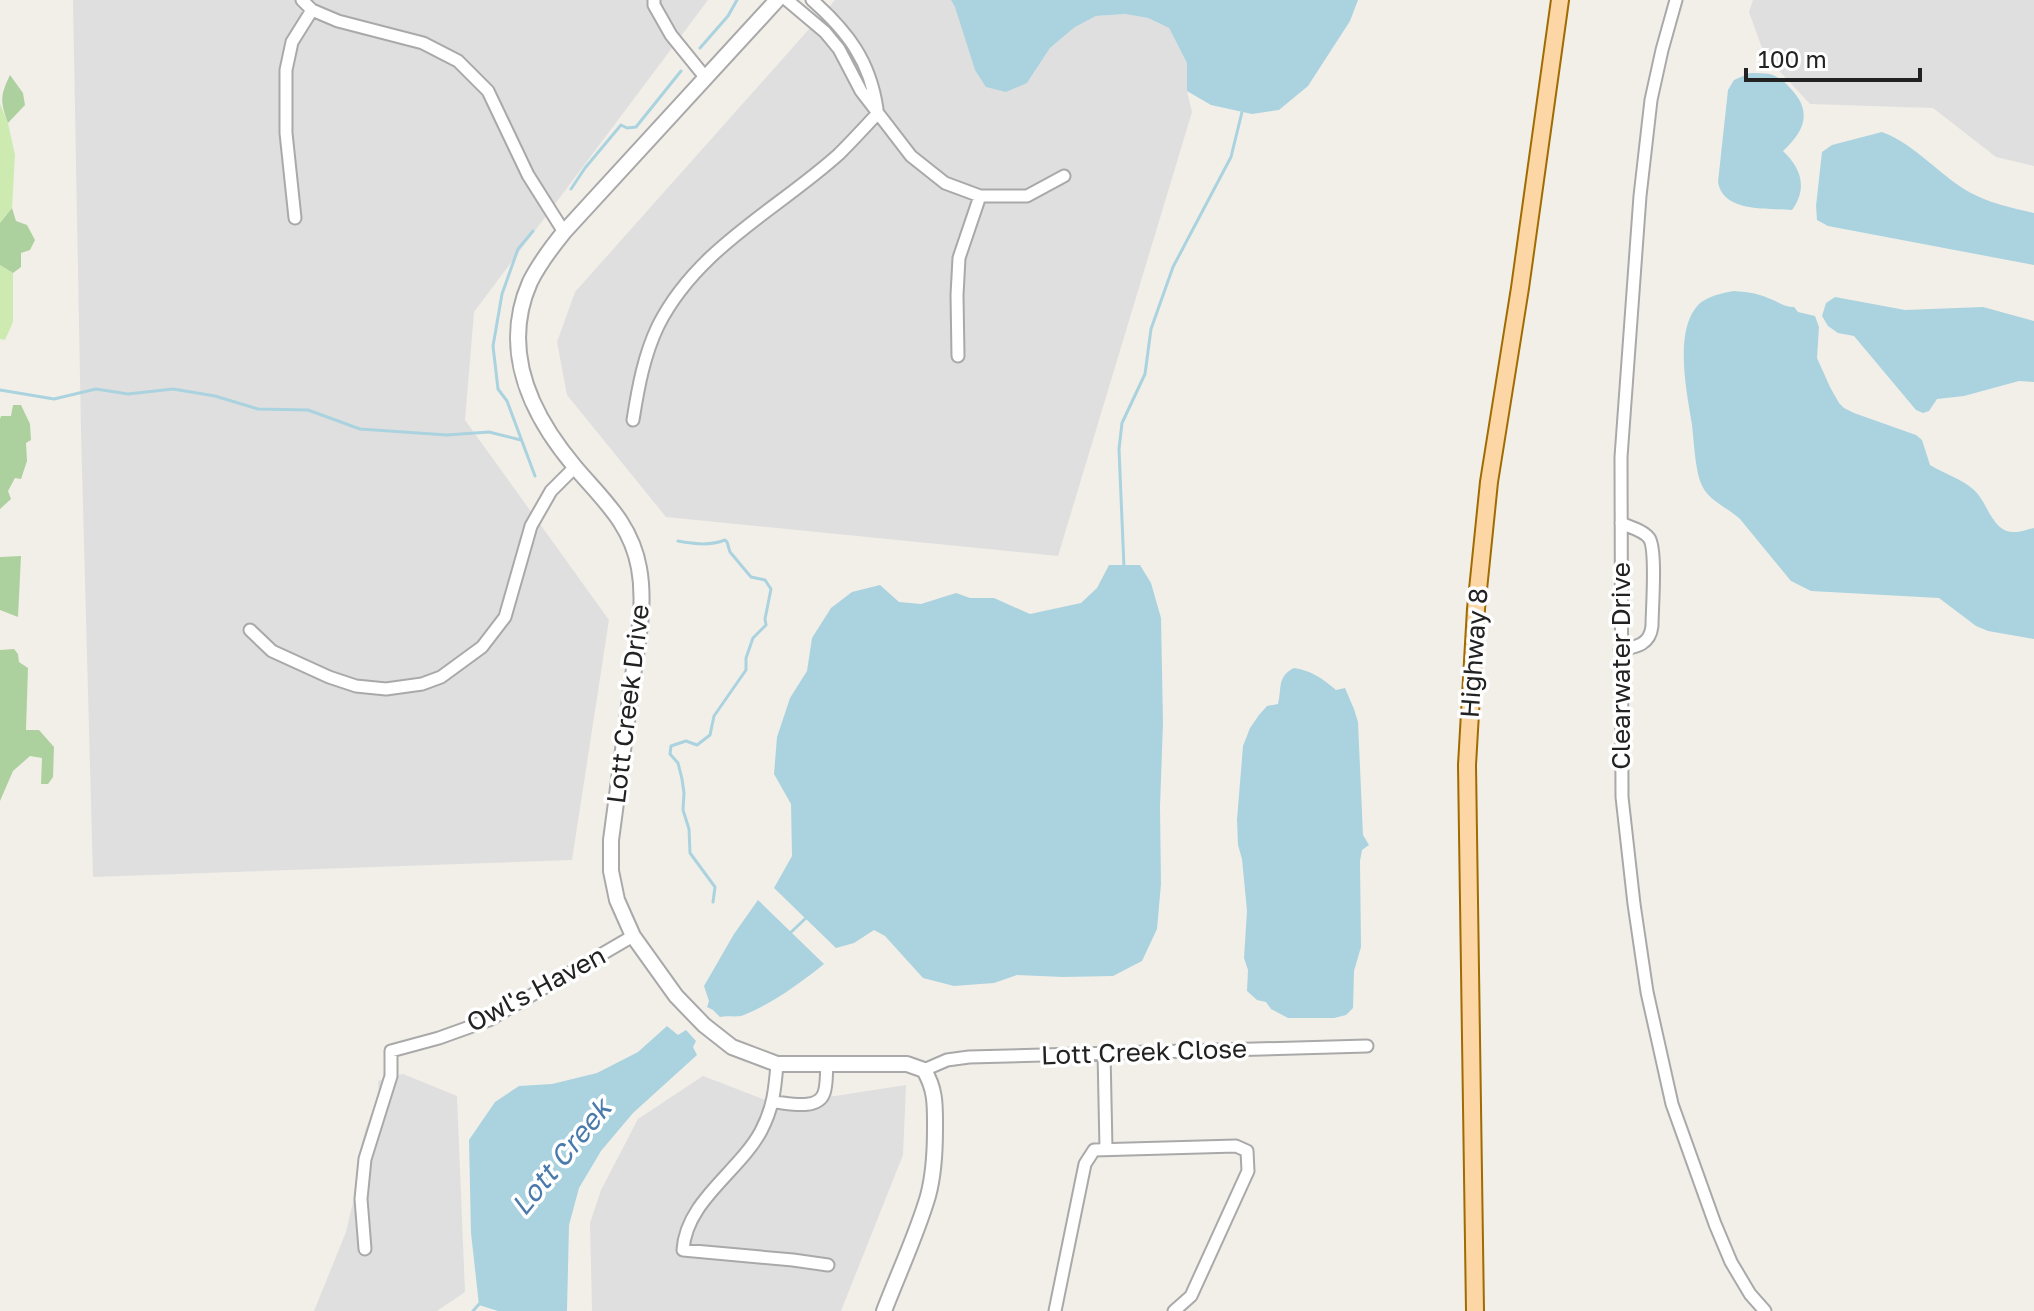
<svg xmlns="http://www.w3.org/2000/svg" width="2034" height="1311" font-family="'Golos Text',sans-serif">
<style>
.residential{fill:#e0dfdf}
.grass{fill:#cdebb0}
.forest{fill:#add19e}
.water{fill:#aad3df}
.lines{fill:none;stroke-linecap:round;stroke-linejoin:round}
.stream{stroke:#aad3df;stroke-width:3}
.minor-casing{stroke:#a9a9a9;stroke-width:15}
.tertiary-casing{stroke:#a9a9a9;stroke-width:18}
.primary-casing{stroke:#a06b00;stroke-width:20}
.minor{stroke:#fff;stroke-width:11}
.tertiary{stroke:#fff;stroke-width:14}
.primary{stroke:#fcd6a4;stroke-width:16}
.labels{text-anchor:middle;stroke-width:7;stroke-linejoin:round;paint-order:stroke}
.street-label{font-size:26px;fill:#222;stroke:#fff}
.water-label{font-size:28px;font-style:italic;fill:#4a7aab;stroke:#fff}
</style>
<rect width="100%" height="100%" fill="#f2efe9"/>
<path class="residential" d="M 73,0 L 708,0 L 474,312 L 465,420 L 609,620 L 572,860 L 93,877 L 81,432 Z
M 835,0 L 951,0 L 1027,83 L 1050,48 L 1075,27 L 1096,16 L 1125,14 L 1148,18 L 1169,28 L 1187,63 L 1187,91 L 1192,112 L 1058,556 L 666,517 L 567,395 L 557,342 L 575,292 Z
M 1753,0 L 2034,0 L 2034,166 L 1996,157 L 1933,108 L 1810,104 L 1765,56 L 1749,12 Z
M 403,1074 L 457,1096 L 465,1292 L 437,1311 L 314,1311 L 346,1232 L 354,1198 L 358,1157 L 366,1128 L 379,1094 L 378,1081 Z
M 703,1076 L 765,1100 L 835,1096 L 906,1085 L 903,1155 L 841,1311 L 592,1311 L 590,1223 L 601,1190 L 638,1119 Z"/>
<path class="grass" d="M 0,104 L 8,123 L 15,155 L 12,208 L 0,223 L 0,227 Z
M 0,265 L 13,273 L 13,322 L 5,340 L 0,339 Z"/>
<path class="forest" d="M 10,75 L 23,93 L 25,105 L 8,123 C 0,101 0,96 10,75 Z
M 12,208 L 16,221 L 27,225 L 35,240 L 30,250 L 21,253 L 21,267 L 13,273 L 0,265 L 0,223 Z
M 13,405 L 21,405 L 30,424 L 31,440 L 26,443 L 27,461 L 21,479 L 15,478 L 8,491 L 11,499 L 0,509 L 0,419 L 1,416 L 11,416 Z
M 21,556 L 18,617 L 0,610 L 0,557 Z
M 14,649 L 18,654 L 19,662 L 28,668 L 26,730 L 39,730 L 54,747 L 53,777 L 48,784 L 41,784 L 42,758 L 30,756 L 13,771 L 0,801 L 0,650 Z"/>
<path class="water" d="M 951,0 L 1358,0 L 1350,21 L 1308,86 L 1279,110 L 1252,114 L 1211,105 L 1187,91 L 1187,63 L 1169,28 L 1148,18 L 1125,14 L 1096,16 L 1075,27 L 1050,48 L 1027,83 L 1006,92 L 986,87 L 975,70 L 955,7 Z
M 1750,73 C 1757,73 1764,73 1770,74 C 1779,77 1785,82 1791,89 C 1813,112 1804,132 1783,151 C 1801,168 1808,188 1792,210 C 1768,208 1723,213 1718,182 L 1728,90 L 1734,80 Z
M 1882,132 C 1916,145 1938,174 1969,192 C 1989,203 2012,208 2034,213 L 2034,265 L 1828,226 L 1817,220 L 1816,206 L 1822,152 L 1832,145 Z
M 1734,291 C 1746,292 1757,293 1768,298 C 1777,301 1784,307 1794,307 L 1798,312 L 1815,316 L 1819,327 L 1817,358 L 1830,387 L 1839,403 L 1844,408 L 1854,413 L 1916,435 L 1922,440 L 1930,465 C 1943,473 1962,479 1974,490 C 1988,502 1992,534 2016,532 C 2021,532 2028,529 2034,528 L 2034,639 L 1988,631 L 1976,626 L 1939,598 L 1811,591 L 1791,581 L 1740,519 C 1726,506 1707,501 1700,481 C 1695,466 1694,442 1692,425 C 1687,393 1673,330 1699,304 C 1708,296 1722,293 1734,291 Z
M 1835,297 L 1905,310 L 1983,307 L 2034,321 L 2034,382 L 2019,381 L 1964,396 L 1937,399 L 1929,411 L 1923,413 L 1916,410 L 1854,336 L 1838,333 L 1828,326 L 1822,316 L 1826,303 Z
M 1109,565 L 1140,565 L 1151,583 L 1161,618 L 1163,723 L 1160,807 L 1161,884 L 1157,929 L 1142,961 L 1113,976 L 1063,977 L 1017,975 L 994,983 L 954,986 L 923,978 L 885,936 L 874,930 L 854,943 L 836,948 L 774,888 L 792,856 L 791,804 L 774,774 L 777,737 L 790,698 L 807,671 L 812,638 L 831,608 L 852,592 L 880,585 L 899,602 L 921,604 L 956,593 L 970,598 L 994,598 L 1030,614 L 1081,603 L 1097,588 Z
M 1294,668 C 1312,671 1322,678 1336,690 L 1345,688 L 1354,709 L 1358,722 L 1363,835 L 1369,845 L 1362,850 L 1360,861 L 1361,947 L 1354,971 L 1353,1008 L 1346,1015 L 1334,1018 L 1288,1018 L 1271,1009 L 1266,1002 L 1257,1000 L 1247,991 L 1248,970 L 1244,958 L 1247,911 L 1242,859 L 1238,845 L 1237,820 L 1243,746 L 1250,728 L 1259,715 L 1267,706 L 1278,704 C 1282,688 1277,676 1294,668 Z
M 758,900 L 824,964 C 799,984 773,1003 744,1015 C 736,1018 728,1015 720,1017 L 713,1010 L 707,1007 L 709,1001 L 704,986 L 734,934 Z
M 667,1026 L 678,1035 L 686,1030 L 696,1041 L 693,1047 L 697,1055 L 633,1113 L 601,1151 L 579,1188 L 569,1225 L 567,1311 L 498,1311 L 479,1305 L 471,1233 L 469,1140 L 495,1102 L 519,1086 L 552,1084 L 597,1073 L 638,1052 Z"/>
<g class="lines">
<path class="stream" d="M 700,48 L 728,16 L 737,0
M 571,189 L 585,168 L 621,125 L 627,128 L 636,127 L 681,71
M 533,231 L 518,249 L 502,294 L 493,346 L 498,389 L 507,401 L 535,476
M 0,390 L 54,399 L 96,389 L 128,394 L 173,389 L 215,396 L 258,409 L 308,410 L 360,429 L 447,435 L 489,432 L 521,440
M 678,541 C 694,544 710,546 725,540 L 727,542 L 730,552 L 751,577 L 765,580 L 771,589 L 765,619 L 766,625 L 753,638 L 746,658 L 746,670 L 714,716 L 710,735 L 697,745 L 686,741 L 671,746 L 670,754 L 678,763 L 682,779 L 684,793 L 683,810 L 689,829 L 690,853 L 715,887 L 713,902
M 1124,567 L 1119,449 L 1122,423 L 1145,374 L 1151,329 L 1173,267 L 1231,157 L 1242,112
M 788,935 L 806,918
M 473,1311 L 481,1302"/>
<g class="minor-casing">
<path id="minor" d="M 302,0 L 312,10 L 338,21 L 423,43 L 458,61 L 488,91 L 528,175 L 564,232
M 654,0 L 654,5 L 671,35 L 705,77
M 787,0 L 825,32 L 839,49 L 861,91 L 911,156 L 945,183 L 980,196 L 1027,196 L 1064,176
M 812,0 C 848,32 870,61 877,109
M 1676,0 L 1662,50 L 1651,100 L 1640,196 L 1621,457 L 1622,797 L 1634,904 L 1647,992 L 1672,1104 L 1715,1224 L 1731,1262 L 1750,1294 L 1765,1311
M 295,218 L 286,133 L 286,70 L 292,42 L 312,10
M 958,356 L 957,295 L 959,258 L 980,196
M 633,420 C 638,388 644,355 658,326 C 697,248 777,210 839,154 C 852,141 865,127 877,114
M 250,630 L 272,651 L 329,677 L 356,686 L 386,689 L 422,684 L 441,677 L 482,647 L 505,617 L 531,526 L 551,491 L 575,467
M 1620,650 C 1636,647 1650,645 1652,626 C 1652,609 1657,549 1649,538 C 1643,530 1629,527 1621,523
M 1104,1052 L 1106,1149
M 777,1064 C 775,1090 773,1108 761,1131 C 739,1172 686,1201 683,1250 L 793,1260 L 828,1265
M 924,1070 L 947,1060 L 969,1057 L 1367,1046
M 774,1102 C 788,1103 818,1111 824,1093 C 827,1085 826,1074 827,1066
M 365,1249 L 361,1199 L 365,1159 L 391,1076 L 391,1051 L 439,1038 L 489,1020 L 633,936
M 1055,1311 L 1085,1164 L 1094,1150 L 1236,1146 L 1247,1151 L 1248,1171 L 1191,1296 L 1174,1311"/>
</g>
<g class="tertiary-casing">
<path id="tertiary" d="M 777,0 L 564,232 C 551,248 539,264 530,282 C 500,350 531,415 575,467 C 602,499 631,523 639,568 C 646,606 637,645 632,683 C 625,735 618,787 611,840 L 611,871 L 617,900 L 633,936 L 676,996 L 704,1025 L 732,1047 L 777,1064 L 907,1064 L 924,1070 C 936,1090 935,1106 935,1129 C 935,1152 934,1174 928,1196 C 917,1234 898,1274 884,1311"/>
</g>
<g class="primary-casing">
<path id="primary" d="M 1475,1311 L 1467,765 L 1476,609 L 1489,482 L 1520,288 L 1560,0"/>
</g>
<use href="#minor" class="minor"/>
<use href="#tertiary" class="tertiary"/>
<use href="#primary" class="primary"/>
</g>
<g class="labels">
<g class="street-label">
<text transform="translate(1474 653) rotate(-86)" y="9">Highway 8</text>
<text transform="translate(1621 666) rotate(-90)" y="9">Clearwater Drive</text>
<text transform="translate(628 704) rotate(-83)" y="9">Lott Creek Drive</text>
<text transform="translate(536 989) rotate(-28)" y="9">Owl's Haven</text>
<text transform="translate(1144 1052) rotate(-2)" y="9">Lott Creek Close</text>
</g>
<g class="water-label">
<text transform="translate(561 1157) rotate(-51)" y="10">Lott Creek</text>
</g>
</g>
<path d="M1746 68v12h174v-12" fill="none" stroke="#222222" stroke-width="4"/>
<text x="1758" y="68" font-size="24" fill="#222222" stroke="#ffffff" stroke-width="6" paint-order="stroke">100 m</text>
</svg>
